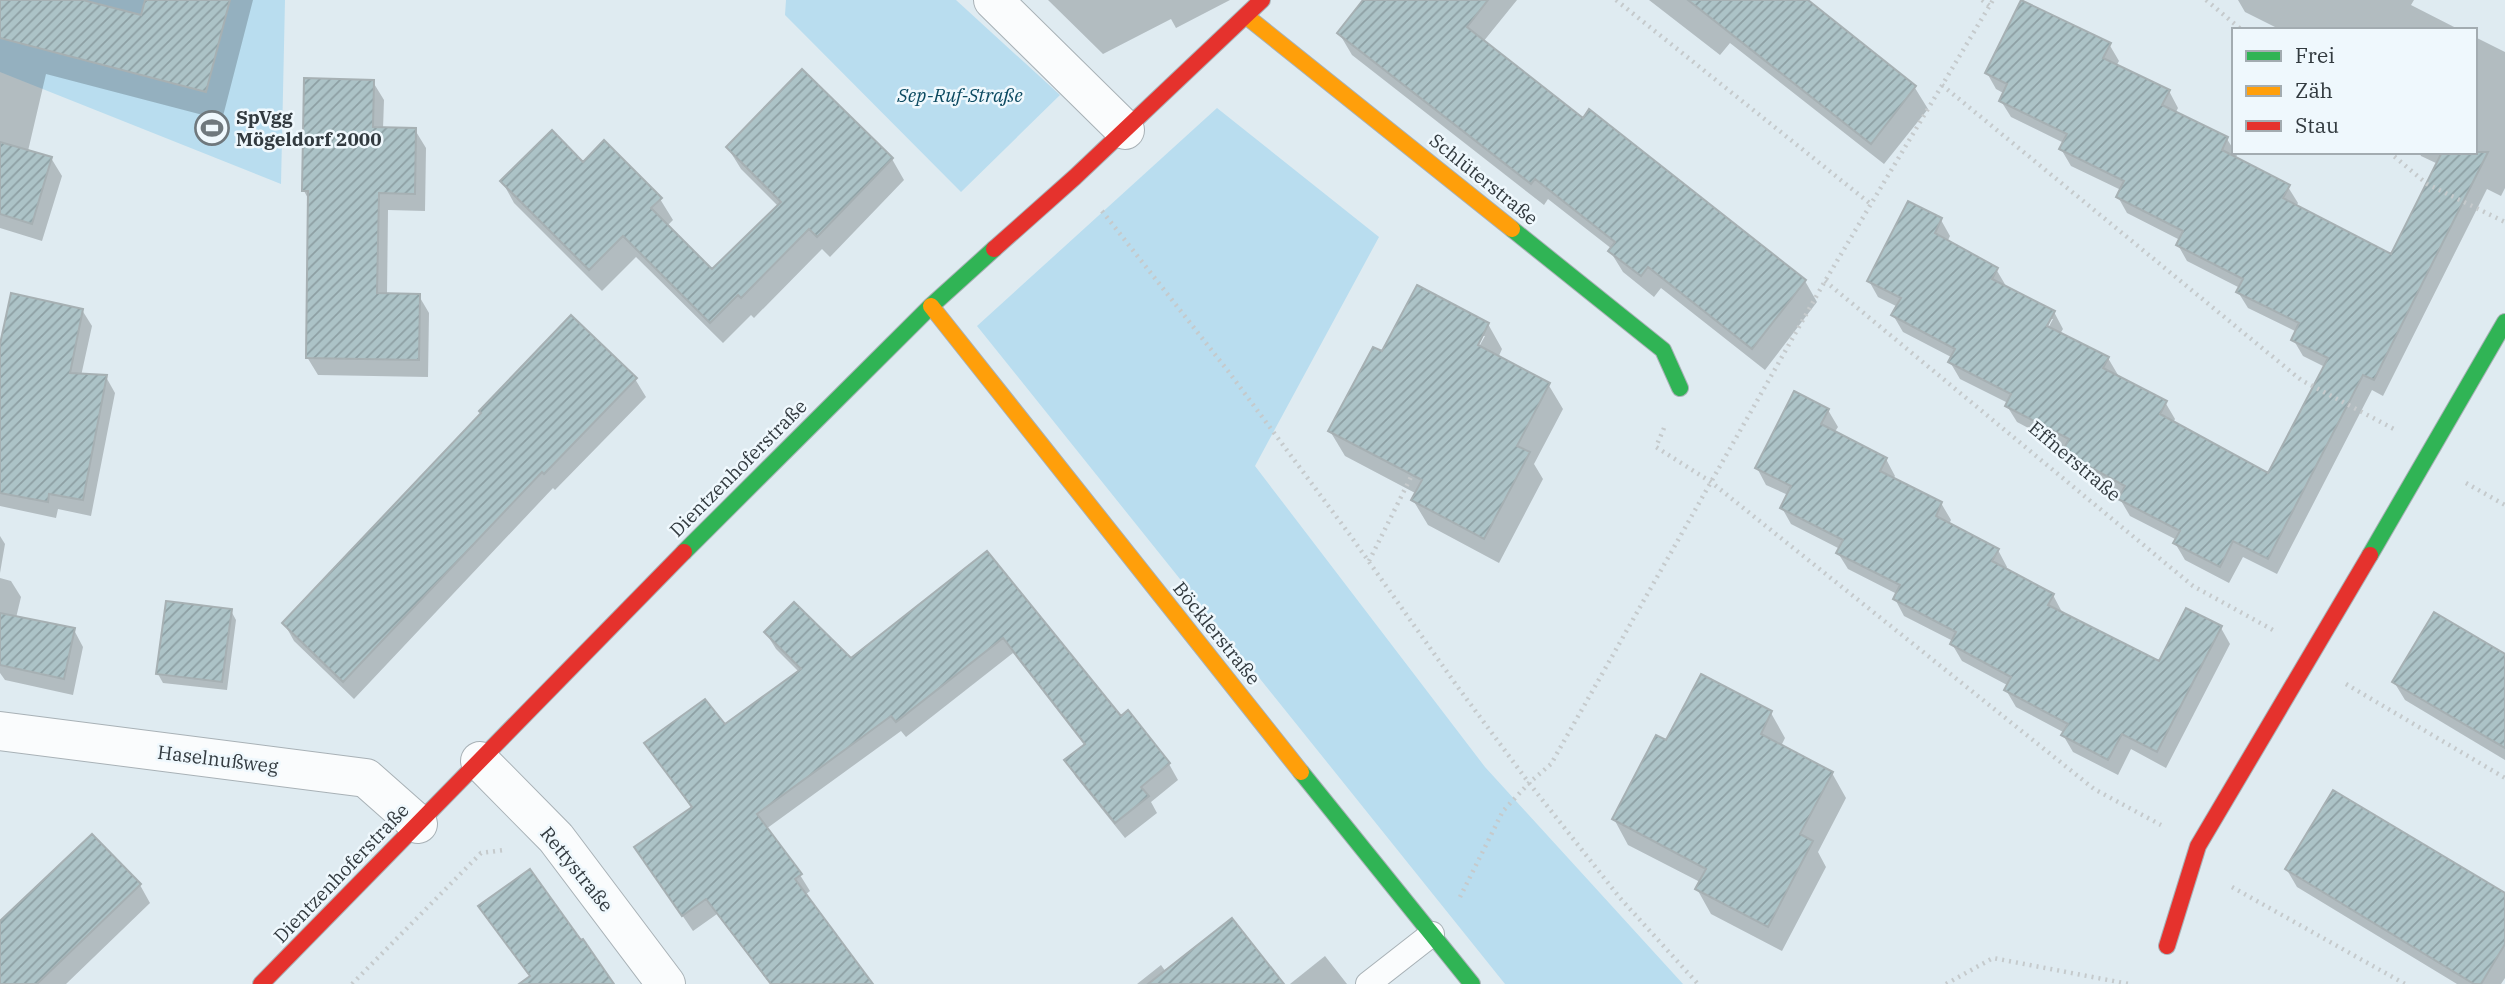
<svg xmlns="http://www.w3.org/2000/svg" width="2505" height="984" font-family="'IBM Plex Serif',serif">
<style>
.green{fill:#b9ddef}
.shadow{fill:#0003;fill-rule:evenodd}
.building{fill:url(#building-hatch);stroke:#a6b0b3;stroke-width:2}
.lines{fill:none;stroke-linecap:round;stroke-linejoin:round}
.lane-casing{stroke:#a8b1b6;stroke-width:26}
.street-casing{stroke:#a8b1b6;stroke-width:40}
.fast-casing{stroke:#a8b1b6;stroke-width:18}
.slow-casing{stroke:#a8b1b6;stroke-width:18}
.jam-casing{stroke:#a8b1b6;stroke-width:18}
.path{stroke:#c5cacc;stroke-width:4.5;stroke-dasharray:2 5;stroke-linecap:butt}
.lane{stroke:#fafcfd;stroke-width:24}
.street{stroke:#fafcfd;stroke-width:38}
.fast{stroke:#30b455;stroke-width:16}
.slow{stroke:#ff9f0a;stroke-width:16}
.jam{stroke:#e5322d;stroke-width:16}
.labels{text-anchor:middle;stroke-width:5;stroke-linejoin:round;paint-order:stroke}
.park-label{font-size:19px;font-style:italic;fill:#0c4a61;stroke:#eff8fd}
.poi-label{font-size:19px;font-weight:bold;fill:#323a3f;stroke:#eff8fd;text-anchor:start}
.street-label{font-size:19px;fill:#323a3f;stroke:#eff8fd}
</style>
<defs>
<pattern id="building-hatch" width="6" height="6" patternUnits="userSpaceOnUse" patternTransform="scale(1.75)"><rect width="6" height="6" fill="#acc3c7"/><path d="M-1 1l2-2M0 6l6-6M5 7l2-2" fill="none" stroke="#8d9fa3"/></pattern>
</defs>
<rect width="100%" height="100%" fill="#dfebf1"/>
<path class="green" d="M 0,0 L 285,0 L 281,184 L 0,72 Z
M 786,0 L 956,0 L 1060,95 L 961,192 L 785,15 Z
M 1217,108 L 1379,237 L 1255,466 L 1485,767 L 1683,984 L 1505,984 L 977,326 Z"/>
<path class="shadow" d="M 0,0 L 253,0 L 222,120 L 46,74 L 28,151 L 51,158 L 62,176 L 42,241 L 0,228 Z
M 1048,0 L 1230,0 L 1176,28 L 1171,19 L 1103,54 Z
M 1365,0 L 1517,0 L 1483,42 L 1583,121 L 1805,281 L 1817,302 L 1765,370 L 1661,288 L 1654,297 L 1623,272 L 1610,251 L 1612,249 L 1548,199 L 1544,205 L 1352,55 L 1339,33 Z
M 1649,0 L 1805,0 L 1915,88 L 1928,109 L 1884,164 L 1730,43 L 1720,55 Z
M 2238,0 L 2414,0 L 2411,5 L 2460,30 L 2281,30 L 2245,12 Z
M 2475,37 L 2505,52 L 2505,188 L 2501,196 L 2487,189 L 2383,396 L 2372,390 L 2277,574 L 2243,557 L 2229,583 L 2185,560 L 2175,543 L 2177,540 L 2130,516 L 2120,499 L 2123,495 L 2074,469 L 2064,452 L 2066,448 L 2017,422 L 2007,406 L 2008,403 L 1960,379 L 1950,362 L 1953,358 L 1903,332 L 1893,315 L 1898,307 L 1878,297 L 1869,281 L 1941,220 L 1950,236 L 1947,242 L 1996,269 L 2006,286 L 2005,288 L 2054,312 L 2063,329 L 2060,334 L 2108,358 L 2118,375 L 2117,377 L 2165,402 L 2175,419 L 2173,423 L 2269,476 L 2325,367 L 2303,356 L 2293,339 L 2297,332 L 2248,308 L 2238,292 L 2240,288 L 2187,261 L 2178,245 L 2180,240 L 2127,213 L 2118,197 L 2121,190 L 2071,166 L 2061,149 L 2064,143 L 2011,117 L 2001,101 L 2005,94 L 1996,89 L 1987,73 L 2109,44 L 2119,61 L 2116,66 L 2169,91 L 2178,108 L 2175,114 L 2227,139 L 2237,155 L 2235,159 L 2288,187 L 2298,203 L 2296,207 L 2391,257 L 2438,164 L 2421,156 L 2419,152 L 2475,152 ZM 2049,319 L 2053,319 L 2045,334 Z
M 373,82 L 384,100 L 383,129 L 415,130 L 426,148 L 425,211 L 388,210 L 387,295 L 419,296 L 429,313 L 428,377 L 318,375 L 307,357 L 310,202 L 304,191 Z
M 728,148 L 892,159 L 904,180 L 830,257 L 822,249 L 754,318 L 751,315 L 723,343 L 636,257 L 602,291 L 514,203 L 502,181 L 583,164 L 660,199 L 673,220 L 667,226 L 712,271 L 779,207 L 741,169 Z
M 82,310 L 92,326 L 81,376 L 106,377 L 115,393 L 91,516 L 58,509 L 56,518 L 0,506 L 0,352 Z
M 1488,324 L 1502,349 L 1498,358 L 1548,384 L 1563,409 L 1534,464 L 1543,479 L 1499,563 L 1428,525 L 1413,500 L 1417,494 L 1345,456 L 1330,431 L 1383,354 ZM 1481,336 L 1485,336 L 1475,354 Z
M 635,379 L 646,397 L 555,490 L 553,488 L 354,699 L 294,641 L 284,623 Z
M 1828,410 L 1838,427 L 1834,433 L 1886,459 L 1895,476 L 1893,479 L 1941,503 L 1951,520 L 1949,524 L 1998,550 L 2007,567 L 2005,570 L 2053,595 L 2062,612 L 2061,614 L 2160,663 L 2221,628 L 2230,644 L 2166,768 L 2131,749 L 2118,775 L 2073,752 L 2063,735 L 2065,733 L 2016,707 L 2006,690 L 2009,686 L 1962,661 L 1952,644 L 1953,641 L 1904,616 L 1895,599 L 1897,594 L 1848,569 L 1838,553 L 1840,549 L 1791,524 L 1782,508 L 1788,495 L 1766,485 L 1757,468 Z
M 0,536 L 5,544 L 0,573 Z
M 987,553 L 1120,718 L 1169,764 L 1178,780 L 1151,802 L 1157,813 L 1125,838 L 1076,777 L 1066,761 L 1085,746 L 1013,653 L 906,737 L 901,731 L 766,829 L 800,875 L 810,891 L 805,895 L 871,984 L 770,984 L 717,914 L 693,931 L 636,848 L 692,809 L 646,743 L 724,727 L 799,672 L 776,649 L 766,633 L 851,660 Z
M 0,578 L 11,581 L 21,597 L 16,618 L 74,630 L 83,647 L 73,695 L 5,680 L 0,673 Z
M 231,611 L 236,620 L 227,690 L 163,683 L 158,674 Z
M 2505,656 L 2505,760 L 2405,700 L 2394,682 Z
M 1771,713 L 1785,738 L 1781,746 L 1832,773 L 1846,798 L 1818,852 L 1826,867 L 1782,951 L 1711,914 L 1697,889 L 1700,882 L 1628,845 L 1614,819 L 1667,742 Z
M 92,836 L 140,885 L 150,903 L 66,984 L 0,984 L 0,924 Z
M 2287,870 L 2505,895 L 2505,978 L 2501,984 L 2457,984 L 2297,887 Z
M 1325,956 L 1347,984 L 1290,984 Z
M 1161,965 L 1166,972 L 1282,984 L 1137,984 Z"/>
<path class="building" d="M 0,0 L 83,0 L 141,15 L 145,0 L 230,0 L 206,92 L 0,38 Z
M 1363,0 L 1488,0 L 1467,27 L 1583,118 L 1589,109 L 1806,280 L 1752,349 L 1648,267 L 1641,276 L 1608,251 L 1615,242 L 1535,179 L 1531,184 L 1337,33 Z
M 1688,0 L 1808,0 L 1916,86 L 1871,144 Z
M 2021,0 L 2111,43 L 2103,58 L 2170,90 L 2162,105 L 2228,137 L 2222,150 L 2290,185 L 2283,198 L 2391,254 L 2442,152 L 2488,152 L 2374,380 L 2363,375 L 2268,559 L 2233,541 L 2220,567 L 2173,543 L 2180,531 L 2118,499 L 2125,486 L 2062,452 L 2069,439 L 2005,406 L 2011,394 L 1948,362 L 1955,349 L 1891,315 L 1901,298 L 1867,281 L 1908,201 L 1942,218 L 1935,233 L 1998,268 L 1992,279 L 2055,311 L 2047,326 L 2109,357 L 2103,368 L 2167,401 L 2160,414 L 2268,473 L 2328,358 L 2291,340 L 2299,323 L 2236,292 L 2243,279 L 2176,245 L 2183,231 L 2116,197 L 2124,181 L 2059,149 L 2067,134 L 1999,101 L 2007,84 L 1985,73 Z
M 802,69 L 893,158 L 817,237 L 809,229 L 741,298 L 738,295 L 710,323 L 623,236 L 589,270 L 500,181 L 552,130 L 583,162 L 604,140 L 662,198 L 651,208 L 712,269 L 781,202 L 726,147 Z
M 304,78 L 374,80 L 373,127 L 416,128 L 415,194 L 379,193 L 377,293 L 420,294 L 419,360 L 306,358 L 308,191 L 302,191 Z
M 0,142 L 52,157 L 32,224 L 0,214 Z
M 1417,285 L 1489,323 L 1478,345 L 1550,383 L 1517,446 L 1530,452 L 1484,539 L 1411,500 L 1422,480 L 1328,431 L 1373,347 L 1382,351 Z
M 11,293 L 83,309 L 70,373 L 107,375 L 83,500 L 49,494 L 48,502 L 0,493 L 0,344 Z
M 571,315 L 637,378 L 544,474 L 542,472 L 343,682 L 282,623 L 481,413 L 479,411 Z
M 1794,391 L 1829,409 L 1821,424 L 1887,458 L 1880,471 L 1942,502 L 1936,516 L 1999,549 L 1992,561 L 2054,594 L 2048,605 L 2159,661 L 2186,608 L 2222,626 L 2157,752 L 2122,734 L 2108,760 L 2061,735 L 2068,724 L 2004,690 L 2011,677 L 1950,644 L 1956,632 L 1893,599 L 1900,585 L 1836,553 L 1843,540 L 1780,508 L 1791,486 L 1755,468 Z
M 987,551 L 1121,716 L 1128,710 L 1170,763 L 1141,787 L 1149,796 L 1115,823 L 1064,760 L 1085,744 L 1003,638 L 896,722 L 891,716 L 757,814 L 802,874 L 795,879 L 873,984 L 771,984 L 706,899 L 682,916 L 634,847 L 692,807 L 644,743 L 705,699 L 725,724 L 801,669 L 764,632 L 794,602 L 851,658 Z
M 166,601 L 232,609 L 222,682 L 156,674 Z
M 2434,612 L 2505,654 L 2505,748 L 2392,682 Z
M 0,613 L 75,628 L 64,679 L 0,665 Z
M 1701,674 L 1772,711 L 1761,734 L 1833,772 L 1800,834 L 1813,841 L 1768,927 L 1695,889 L 1706,869 L 1612,819 L 1656,735 L 1666,740 Z
M 2333,790 L 2505,893 L 2505,944 L 2481,984 L 2474,984 L 2285,869 Z
M 92,834 L 141,884 L 37,984 L 0,984 L 0,921 Z
M 530,869 L 581,940 L 583,939 L 614,984 L 519,984 L 530,976 L 478,906 Z
M 1232,918 L 1284,984 L 1148,984 Z"/>
<g class="lines">
<g class="lane-casing">
<path id="lane" d="M 1368,984 L 1432,934"/>
</g>
<g class="street-casing">
<path id="street" d="M 993,0 L 1125,130
M 0,731 L 366,778 L 418,824
M 480,761 L 556,838 L 666,984"/>
</g>
<g class="fast-casing">
<path id="fast" d="M 1512,229 L 1663,350 L 1680,388
M 684,552 L 931,306 L 994,249
M 2370,555 L 2505,322
M 1301,772 L 1472,984"/>
</g>
<g class="slow-casing">
<path id="slow" d="M 1246,16 L 1512,229
M 931,306 L 1301,772"/>
</g>
<g class="jam-casing">
<path id="jam" d="M 994,249 L 1075,177 L 1262,0
M 2167,946 L 2198,846 L 2370,555
M 261,984 L 684,552"/>
</g>
<path class="path" d="M 1616,0 L 1872,205
M 1982,0 L 1990,6
M 2206,0 L 2242,30
M 1942,85 L 2301,380 L 2394,429
M 2389,152 L 2427,184 L 2505,222
M 1102,211 L 1228,371 L 1350,535 L 1457,686 L 1529,783 L 1620,898 L 1698,984
M 1825,281 L 2193,586 L 2273,630
M 1664,428 L 1656,447 L 1711,482 L 2094,789 L 2161,825
M 2466,483 L 2505,505
M 1369,561 L 1412,475
M 2346,684 L 2505,778
M 2232,887 L 2405,984
M 1460,897 L 1503,811 L 1529,783 L 1551,764 L 1825,281 L 1993,0
M 352,984 L 481,853 L 504,850
M 1946,984 L 1993,958 L 2129,984"/>
<use href="#lane" class="lane"/>
<use href="#street" class="street"/>
<use href="#fast" class="fast"/>
<use href="#slow" class="slow"/>
<use href="#jam" class="jam"/>
</g>
<defs>
<g id="stadium-ring" transform="scale(1.75)"><circle r="9.5" fill="#eff8fd" stroke="#6f787d" stroke-width="1.5"/><path d="M0-5a6.5 5 0 1 0 0 10a6.5 5 0 1 0 0-10ZM-3.5-1.8h7v3.6h-7Z" fill="#6f787d"/></g>
</defs>
<g fill-rule="evenodd">
<use href="#stadium-ring" x="212" y="128"/>
</g>
<g class="labels">
<g class="park-label">
<text x="960" y="102">Sep-Ruf-Straße</text>
</g>
<g class="poi-label">
<text x="236" y="124">SpVgg<tspan x="236" dy="22">Mögeldorf 2000</tspan></text>
</g>
<g class="street-label">
<text transform="translate(1484 179) rotate(39)" y="7">Schlüterstraße</text>
<text transform="translate(2075 461) rotate(40)" y="7">Effnerstraße</text>
<text transform="translate(738 468) rotate(-45)" y="7">Dientzenhoferstraße</text>
<text transform="translate(1217 633) rotate(51)" y="7">Böcklerstraße</text>
<text transform="translate(218 759) rotate(7)" y="7">Haselnußweg</text>
<text transform="translate(577 869) rotate(51)" y="7">Rettystraße</text>
<text transform="translate(341 873) rotate(-46)" y="7">Dientzenhoferstraße</text>
</g>
</g>
<rect x="2232" y="28" width="245" height="126" fill="#eff8fd" stroke="#a3acb1" stroke-width="2"/>
<rect x="2246" y="51" width="35" height="10" fill="#30b455" stroke="#a3acb1" stroke-width="2"/>
<text x="2295" y="63" font-size="21" fill="#323a3f">Frei</text>
<rect x="2246" y="86" width="35" height="10" fill="#ff9f0a" stroke="#a3acb1" stroke-width="2"/>
<text x="2295" y="98" font-size="21" fill="#323a3f">Zäh</text>
<rect x="2246" y="121" width="35" height="10" fill="#e5322d" stroke="#a3acb1" stroke-width="2"/>
<text x="2295" y="133" font-size="21" fill="#323a3f">Stau</text>
</svg>
